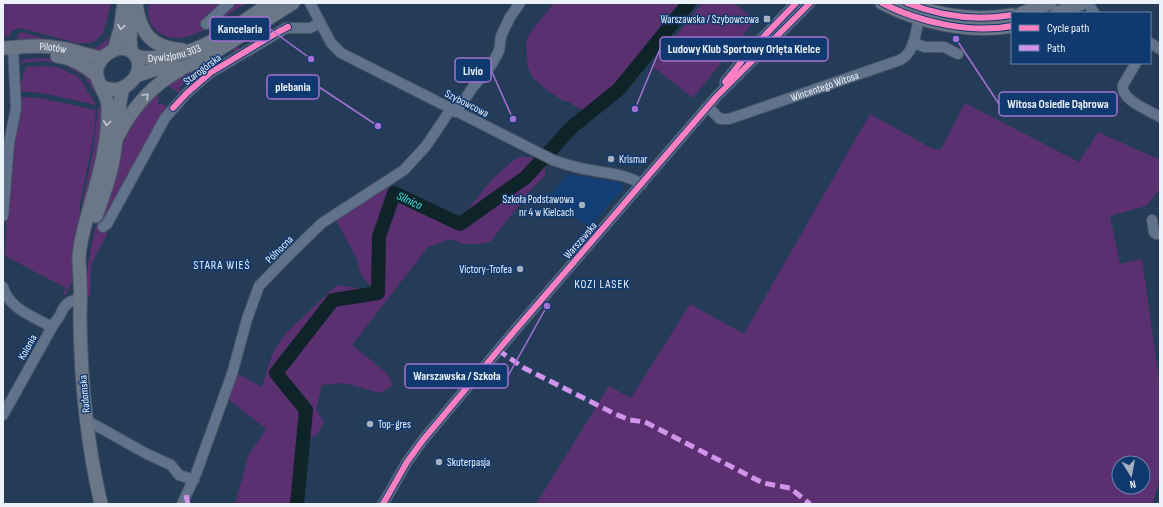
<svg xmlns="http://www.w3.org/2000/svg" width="1163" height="507" font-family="'Sofia Sans Condensed',sans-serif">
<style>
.built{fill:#123e76}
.green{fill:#5b3070;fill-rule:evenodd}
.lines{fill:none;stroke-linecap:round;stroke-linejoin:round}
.river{stroke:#0f2428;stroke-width:14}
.minor-casing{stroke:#475567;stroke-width:12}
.major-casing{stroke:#475567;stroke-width:15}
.minor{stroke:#60738b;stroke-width:10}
.major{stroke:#6b7786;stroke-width:13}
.quiet{stroke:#d193ec;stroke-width:5;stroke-dasharray:10 5;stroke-linecap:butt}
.cycleway-casing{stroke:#0f396f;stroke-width:8}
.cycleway{stroke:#ff80c0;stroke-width:6}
.oneway{stroke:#c0c7d1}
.poi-dot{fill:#a7b2c1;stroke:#0f396f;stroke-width:1.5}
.labels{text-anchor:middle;stroke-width:3;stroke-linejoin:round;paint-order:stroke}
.poi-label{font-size:11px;fill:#edf2f9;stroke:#0f396f;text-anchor:end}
.street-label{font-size:11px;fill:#edf2f9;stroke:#0f396f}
.water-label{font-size:12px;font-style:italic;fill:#31e0e3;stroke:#0f396f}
.neighbourhood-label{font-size:12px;letter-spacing:1px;fill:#edf2f9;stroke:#0f396f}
.leader{fill:none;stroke:#a371d3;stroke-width:1.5}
.callout-dot{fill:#a371d3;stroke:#0f396f;stroke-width:1.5}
.callout{fill:#0f396f;stroke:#a371d3;stroke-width:1.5}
.callout-label{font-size:12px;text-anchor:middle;font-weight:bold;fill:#edf2f9}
</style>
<rect width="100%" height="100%" fill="#253c59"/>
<path class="built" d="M 568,174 L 621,183 L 623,188 L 590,227 L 547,199 Z"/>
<path class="green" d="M 3,3 L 111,3 L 103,33 L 95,41 L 89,43 L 77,43 L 20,28 L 13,30 L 9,36 L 3,36 Z
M 149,3 L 224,3 L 213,14 L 209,12 L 203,19 L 204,23 L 233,3 L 248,3 C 221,15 186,54 157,31 C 148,24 147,13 149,3 Z
M 554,3 L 679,3 L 610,89 L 583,111 L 567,101 L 563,101 L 547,90 L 532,77 L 528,68 L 526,45 L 529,34 Z
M 702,3 L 734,3 L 755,20 L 693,98 L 652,66 Z
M 285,15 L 238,46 L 239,48 L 236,53 L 232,49 L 201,69 L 179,88 L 183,93 L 181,95 L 165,83 Z
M 21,32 L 80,48 C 92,50 99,48 107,39 L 113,40 L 109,46 L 99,53 L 18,41 L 18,35 Z
M 44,58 L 66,62 L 91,78 L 100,99 L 96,95 L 84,76 L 64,65 L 46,61 L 28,62 L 18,64 L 25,59 Z
M 48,66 L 60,68 L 80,78 L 96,105 L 42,93 L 20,91 L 21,97 L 39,98 L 96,110 L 94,134 L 80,204 L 80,222 L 75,248 L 72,282 L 65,295 L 63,294 L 66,288 L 5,256 L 7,208 L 20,85 L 23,78 L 23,72 L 25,72 L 25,69 L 27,67 Z
M 159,90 L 158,104 C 163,104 166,104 167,109 L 106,221 L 101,220 L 99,229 L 106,232 L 107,235 L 91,264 L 90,296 L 87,296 L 86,294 L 88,264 L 95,229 L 99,216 L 115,179 L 126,127 Z
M 965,103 L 1079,162 L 1098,132 L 1160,160 L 1160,189 L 1146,206 L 1110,216 L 1120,264 L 1142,259 L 1160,387 L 1160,477 L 1153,503 L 536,504 L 609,386 L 631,398 L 690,304 L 744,334 L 870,114 L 933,149 L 941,149 ZM 1119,463 L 1143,463 L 1143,487 L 1119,487 Z
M 100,107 L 104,107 L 101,140 L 83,219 L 82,204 L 94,146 L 98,109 Z
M 518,157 L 530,157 L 545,165 L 545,176 L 533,187 L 490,242 L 480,244 L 463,244 L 451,239 L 428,247 L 352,345 L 387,373 L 393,385 L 380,393 L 344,383 L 322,385 L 316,410 L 324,422 L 319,432 L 309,440 L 304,466 L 300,501 L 304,504 L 234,504 L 236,501 L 248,456 L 266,429 L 227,398 L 234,372 L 262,387 L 273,352 L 286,333 L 337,285 L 369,290 L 372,287 L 361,275 L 356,257 L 336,220 L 387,185 L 451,216 L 458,217 L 466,211 L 494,177 Z"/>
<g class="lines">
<path class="river" id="s1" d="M 297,504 L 306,410 L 276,373 L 333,300 L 378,293 L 379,237 L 394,193 L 460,224 L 526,177 L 572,127 L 619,89 L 689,3"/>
<g class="minor-casing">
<g id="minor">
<path d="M 310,3 L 331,43 L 341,53 L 553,160 C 567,165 581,169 596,171 C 612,174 627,175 642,184"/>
<path d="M 1088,3 L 1094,13"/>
<path d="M 206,24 L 229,3"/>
<path d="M 913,43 L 925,47 L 944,47 L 958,54"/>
<path d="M 1150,43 L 1160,49"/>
<path d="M 1136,63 L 1123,85 C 1120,100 1149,110 1160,117"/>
<path d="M 725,82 L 749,52 L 796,3"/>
<path id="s2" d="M 708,107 L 720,119 L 729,119 L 900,60 C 915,52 915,33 919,19"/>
<path d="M 456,112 L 473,87 L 492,64 L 499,51 L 501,36 L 510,17 L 520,3"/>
<path d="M 3,216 L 9,143 L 16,108 L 13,47"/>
<path d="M 1152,220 L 1154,232 L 1156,234 L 1160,234"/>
<path d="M 103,227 L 107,224 L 165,118 L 187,93 L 210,73 L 286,28 L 310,28 L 320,23"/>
<path d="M 3,287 C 8,308 34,317 52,327"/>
<path d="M 3,415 L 52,327 C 54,323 59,318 61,313 C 64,305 70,300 80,299"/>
<path d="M 86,420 L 147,454 L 171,465 L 179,475 L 194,480"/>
<path d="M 182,504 L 196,474 L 232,374 L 247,319 L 259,286 L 290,254 L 322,223 L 404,170 L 426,146 L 451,109"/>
<path d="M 383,504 L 407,462 L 423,440 L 511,335 L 716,97 L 810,3"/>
</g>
</g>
<g class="major-casing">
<g id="major">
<path d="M 136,3 C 140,34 152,48 183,50"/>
<path d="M 882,3 C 918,22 971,34 1012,26"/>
<path d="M 907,3 C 940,16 977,21 1012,15"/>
<path d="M 1022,13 L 1050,3"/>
<path d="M 1057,13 L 1082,3"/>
<path id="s3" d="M 3,48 C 21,47 41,44 60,48 C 74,50 88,56 102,58"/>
<path d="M 114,50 L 120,30 L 124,3"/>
<path d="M 131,51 L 130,38 L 134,10"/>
<path d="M 57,56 C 72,58 86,66 97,76"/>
<path id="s4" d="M 136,56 C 144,59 152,58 161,57 C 204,54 236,25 271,3"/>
<path d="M 136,76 L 153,70 L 185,67 L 204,59 L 293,3"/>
<path d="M 118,136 C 132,108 152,85 180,70"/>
<path d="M 96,216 C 103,196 111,176 114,155 C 118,132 117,110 123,88"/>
<path d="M 101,504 C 87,444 81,383 80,321 C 80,308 81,295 80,281 C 80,273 79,265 79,257 C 80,241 85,225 89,210 C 99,176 109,141 108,106 C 107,92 94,81 97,69 C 100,55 120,42 132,52 C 151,67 126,100 101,86"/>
</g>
</g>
<use href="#minor" class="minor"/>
<use href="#major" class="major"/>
<path class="quiet" d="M 498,350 L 524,368 L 615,414 L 630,420 L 645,422 L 763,483 L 790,488 L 810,504
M 186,495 L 188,504"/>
<g class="cycleway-casing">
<path id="cycleway" d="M 882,3 C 918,22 971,34 1012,26
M 907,3 C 940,16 977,21 1012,15
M 725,82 L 749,52 L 796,3
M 173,108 L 187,93 L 210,73 L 278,32 L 288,27
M 383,504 L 407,462 L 423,440 L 511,335 L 716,97 L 810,3"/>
</g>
<use href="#cycleway" class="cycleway"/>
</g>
<defs><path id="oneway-chevron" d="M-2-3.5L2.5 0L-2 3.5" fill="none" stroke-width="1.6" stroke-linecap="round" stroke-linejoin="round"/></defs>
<g class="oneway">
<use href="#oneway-chevron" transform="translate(121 27) rotate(101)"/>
<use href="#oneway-chevron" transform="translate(146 96) rotate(-47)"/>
<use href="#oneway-chevron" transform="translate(107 123) rotate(94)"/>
</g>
<g class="poi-dot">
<rect x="763" y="15" width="8" height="8" rx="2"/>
<circle cx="611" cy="159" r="4"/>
<circle cx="582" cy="205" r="4"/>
<circle cx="520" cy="269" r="4"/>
<circle cx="370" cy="424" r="4"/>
<circle cx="439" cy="462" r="4"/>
</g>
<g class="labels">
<g class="poi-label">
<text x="759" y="23">Warszawska / Szybowcowa</text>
<text x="619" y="163" text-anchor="start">Krismar</text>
<text x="574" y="203">Szkoła Podstawowa<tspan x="574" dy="13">nr 4 w Kielcach</tspan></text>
<text x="512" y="273">Victory-Trofea</text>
<text x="378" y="428" text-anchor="start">Top-gres</text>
<text x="447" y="466" text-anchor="start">Skuterpasja</text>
</g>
<g class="street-label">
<text dy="4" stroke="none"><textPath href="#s3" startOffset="50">Pilotów</textPath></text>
<text dy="4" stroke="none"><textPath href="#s4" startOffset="39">Dywizjonu 303</textPath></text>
<text transform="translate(202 69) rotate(-37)" y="4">Starogórska</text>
<text dy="4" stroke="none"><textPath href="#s2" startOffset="127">Wincentego Witosa</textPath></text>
<text transform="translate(467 103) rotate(27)" y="4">Szybowcowa</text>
<text transform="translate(580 240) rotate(-49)" y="4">Warszawska</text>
<text transform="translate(279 249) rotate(-45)" y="4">Północna</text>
<text transform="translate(27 347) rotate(-61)" y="4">Kolonia</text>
<text transform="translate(84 394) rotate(-95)" y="4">Radomska</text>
</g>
<g class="water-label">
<text dy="4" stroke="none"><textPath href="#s1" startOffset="400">Silnica</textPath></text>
</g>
<g class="neighbourhood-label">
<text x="222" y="269">STARA WIEŚ</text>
<text x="602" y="288">KOZI LASEK</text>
</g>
</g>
<path class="leader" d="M311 59L270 29M635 109L660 49M513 119L491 70M378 126L319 87M956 39L999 104M547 306L508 376"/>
<g class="callout-dot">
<circle cx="311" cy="59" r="4"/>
<circle cx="635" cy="109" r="4"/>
<circle cx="513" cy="119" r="4"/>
<circle cx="378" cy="126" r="4"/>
<circle cx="956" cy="39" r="4"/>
<circle cx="547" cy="306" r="4"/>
</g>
<g class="callout">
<rect x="210" y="17" width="60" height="24" rx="4"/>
<rect x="660" y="37" width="168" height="24" rx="4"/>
<rect x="455" y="58" width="36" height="24" rx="4"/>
<rect x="267" y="75" width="52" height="24" rx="4"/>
<rect x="999" y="92" width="118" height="24" rx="4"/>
<rect x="405" y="364" width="103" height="24" rx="4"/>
</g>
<g class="callout-label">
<text x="240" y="33">Kancelaria</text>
<text x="744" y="53">Ludowy Klub Sportowy Orlęta Kielce</text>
<text x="473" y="75">Livio</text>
<text x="293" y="91">plebania</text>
<text x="1058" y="108">Witosa Osiedle Dąbrowa</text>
<text x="457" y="380">Warszawska / Szkoła</text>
</g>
<rect width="1163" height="507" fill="none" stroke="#edf2f9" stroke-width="8"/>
<rect x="1011" y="12" width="140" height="52" fill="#0f396f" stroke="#6883a6"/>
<rect x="1019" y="25" width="20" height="6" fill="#ff80c0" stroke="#6883a6"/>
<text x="1047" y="32" font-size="12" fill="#edf2f9">Cycle path</text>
<rect x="1019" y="45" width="20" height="6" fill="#d193ec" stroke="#6883a6"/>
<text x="1047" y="52" font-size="12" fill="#edf2f9">Path</text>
<g transform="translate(1131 475) rotate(169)"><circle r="19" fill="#0f396f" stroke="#6883a6"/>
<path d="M0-3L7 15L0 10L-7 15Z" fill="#a7b2c1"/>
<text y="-6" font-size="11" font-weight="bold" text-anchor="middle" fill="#edf2f9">N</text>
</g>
</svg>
